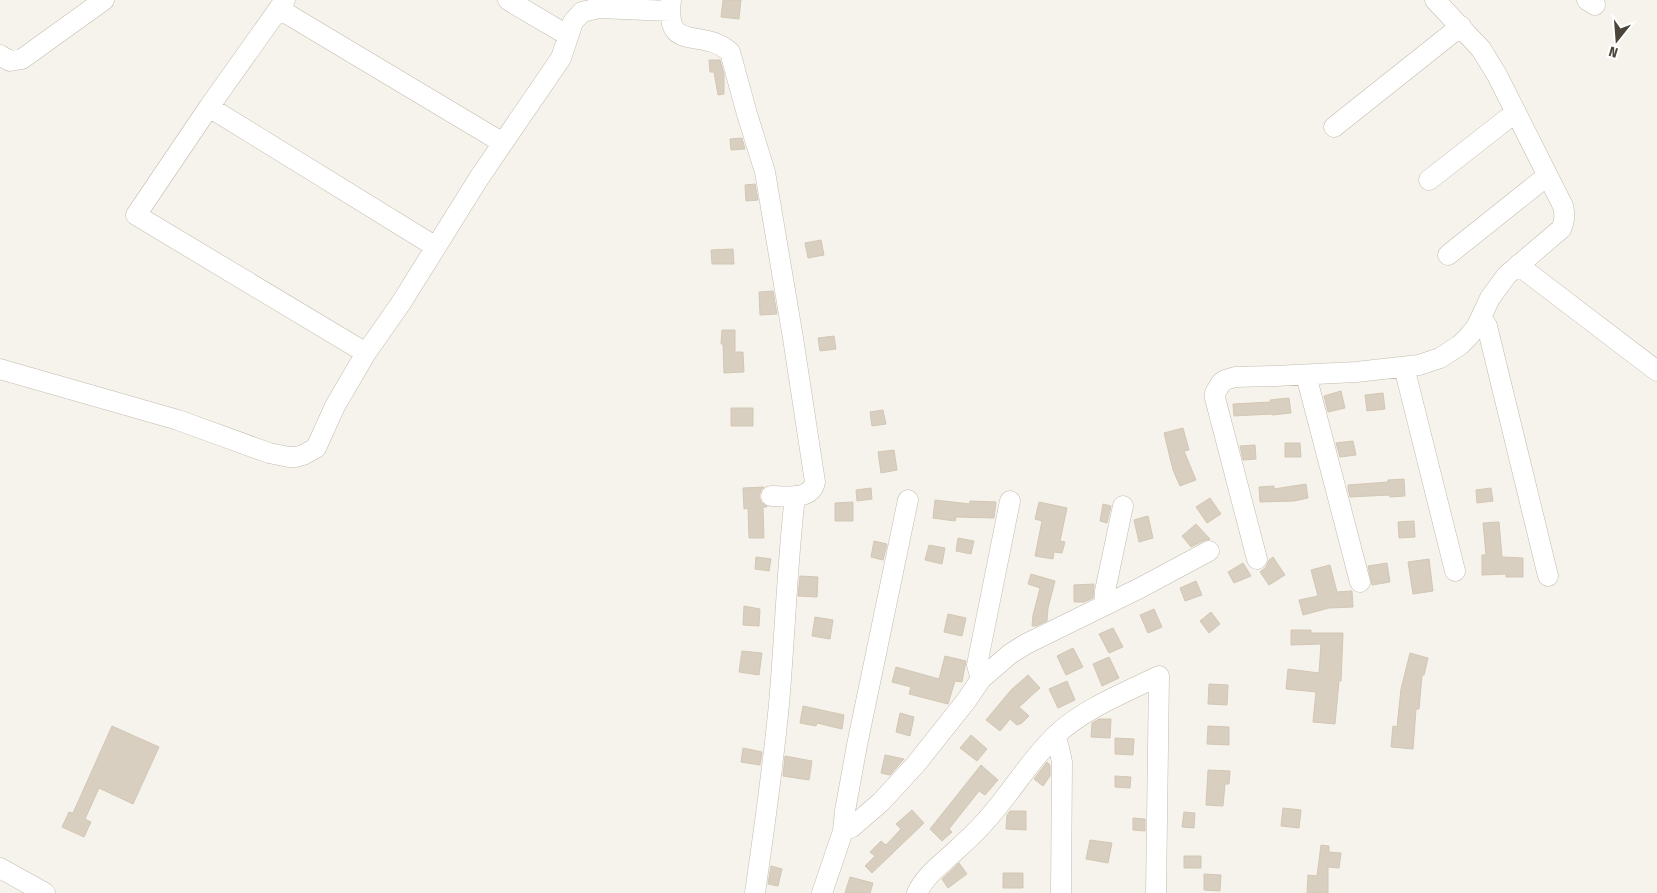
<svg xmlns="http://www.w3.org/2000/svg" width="1657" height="893" font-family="'Fira Sans Condensed',sans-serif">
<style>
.building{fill:#d8cfc1;stroke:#d3c7b4}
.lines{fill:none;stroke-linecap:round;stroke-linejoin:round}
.minor-casing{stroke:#c2bbae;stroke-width:21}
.minor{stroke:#fff;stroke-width:20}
</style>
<rect width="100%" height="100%" fill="#f6f3ec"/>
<path class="building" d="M 723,0 L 741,0 L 739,19 L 721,17 Z
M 709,60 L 720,60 L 724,74 L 724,94 L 718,95 L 714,72 L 710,72 Z
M 742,138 L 745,149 L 731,150 L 730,139 Z
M 755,184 L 758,200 L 746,201 L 745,185 Z
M 821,240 L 824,255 L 808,258 L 805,243 Z
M 733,249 L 734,264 L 712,264 L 711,250 Z
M 773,291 L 777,314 L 760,315 L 759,292 Z
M 722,330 L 735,330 L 735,352 L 743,352 L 744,372 L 724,373 L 723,344 L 721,344 Z
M 834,336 L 836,349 L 820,351 L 818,338 Z
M 1341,391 L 1345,408 L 1328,412 L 1324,396 Z
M 1383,393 L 1385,409 L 1367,411 L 1365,395 Z
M 1289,398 L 1291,413 L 1272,415 L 1272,414 L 1234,416 L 1233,404 L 1271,402 L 1270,400 Z
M 731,408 L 753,408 L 753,426 L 731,426 Z
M 883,410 L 886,424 L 872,426 L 870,412 Z
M 1183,428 L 1189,450 L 1184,451 L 1196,480 L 1180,486 L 1173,470 L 1164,433 Z
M 1353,441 L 1356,455 L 1340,457 L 1336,443 Z
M 1285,443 L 1300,443 L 1301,457 L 1285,457 Z
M 1255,445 L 1256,459 L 1243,460 L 1240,446 Z
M 894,450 L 897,470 L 881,473 L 878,452 Z
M 1404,479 L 1405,496 L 1390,497 L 1389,495 L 1350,497 L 1348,488 L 1348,485 L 1388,482 L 1388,480 Z
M 1306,484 L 1308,498 L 1294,501 L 1260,502 L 1259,487 L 1274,486 L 1274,489 Z
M 764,487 L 761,490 L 759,496 L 761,502 L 767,507 L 763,507 L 764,538 L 749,538 L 748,508 L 744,509 L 743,488 Z
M 871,488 L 872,499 L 857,501 L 856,490 Z
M 1491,488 L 1493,501 L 1477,503 L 1476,490 Z
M 1210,498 L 1221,514 L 1207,523 L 1196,507 Z
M 935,500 L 970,504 L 970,501 L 996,502 L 994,518 L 956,517 L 955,521 L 933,518 Z
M 853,502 L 853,521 L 835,521 L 835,503 Z
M 1039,502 L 1067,508 L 1060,541 L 1065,542 L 1062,553 L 1054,552 L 1053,559 L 1035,556 L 1042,521 L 1035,519 Z
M 1103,504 L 1111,506 L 1107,523 L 1100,521 Z
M 1148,516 L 1153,538 L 1139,542 L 1134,520 Z
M 1414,521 L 1415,537 L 1399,538 L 1398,522 Z
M 1499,522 L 1502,557 L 1523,558 L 1523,577 L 1506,577 L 1506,574 L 1482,575 L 1482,555 L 1486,555 L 1483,523 Z
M 1196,524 L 1210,539 L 1203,541 L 1191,547 L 1182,536 Z
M 958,538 L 974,541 L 971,554 L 956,551 Z
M 874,541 L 887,544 L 883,560 L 871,557 Z
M 929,545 L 945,548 L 942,564 L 925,560 Z
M 756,557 L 771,559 L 769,571 L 755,569 Z
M 1273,557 L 1285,575 L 1269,585 L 1260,572 L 1266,567 L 1269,560 Z
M 1429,559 L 1433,591 L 1413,594 L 1408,562 Z
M 1243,563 L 1251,576 L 1234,583 L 1228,572 Z
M 1387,563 L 1390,582 L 1372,585 L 1368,566 Z
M 1330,565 L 1337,592 L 1352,591 L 1353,607 L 1329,608 L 1303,615 L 1299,600 L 1318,596 L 1311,570 Z
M 1031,574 L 1055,581 L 1048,608 L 1047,621 L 1036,626 L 1032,626 L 1033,615 L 1040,588 L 1028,584 Z
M 800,576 L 818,577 L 817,597 L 798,596 Z
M 1196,581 L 1202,595 L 1185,601 L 1180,588 Z
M 1094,584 L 1093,598 L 1084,602 L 1074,602 L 1074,585 Z
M 744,606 L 760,609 L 759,626 L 743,625 Z
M 1154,609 L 1162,627 L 1148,633 L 1140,615 Z
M 1211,612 L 1220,624 L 1209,633 L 1200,621 Z
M 948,614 L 966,618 L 962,636 L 944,632 Z
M 815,617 L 833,620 L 830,639 L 812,636 Z
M 1113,628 L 1123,647 L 1109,653 L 1099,634 Z
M 1291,630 L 1311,630 L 1311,633 L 1343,633 L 1341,681 L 1339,681 L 1335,724 L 1313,722 L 1316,692 L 1286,689 L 1288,669 L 1319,673 L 1321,644 L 1291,645 Z
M 1073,648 L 1083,667 L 1066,675 L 1057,656 Z
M 742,651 L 762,653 L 759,675 L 739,672 Z
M 1410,653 L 1428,658 L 1424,675 L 1422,675 L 1419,709 L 1416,709 L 1413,749 L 1391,747 L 1393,726 L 1397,727 L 1401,689 Z
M 945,656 L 966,661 L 962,682 L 955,681 L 948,704 L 909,694 L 911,687 L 892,682 L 896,667 L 939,679 Z
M 1109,657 L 1119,678 L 1102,686 L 1093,664 Z
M 1028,675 L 1040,688 L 1019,707 L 1029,716 L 1022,723 L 1017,725 L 1010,719 L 1000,731 L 986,720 L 1011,690 Z
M 1067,681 L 1075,700 L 1058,708 L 1049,689 Z
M 1209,684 L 1228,685 L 1227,705 L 1208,704 Z
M 803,706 L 844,715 L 842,729 L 817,723 L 816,726 L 800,723 Z
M 900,713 L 914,717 L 910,736 L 896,732 Z
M 1099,719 L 1111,719 L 1110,738 L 1091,737 L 1092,723 Z
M 112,726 L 159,747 L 133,804 L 99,788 L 85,819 L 91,822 L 84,837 L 62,827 L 69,812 L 73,813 Z
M 1208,726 L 1229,727 L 1229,745 L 1207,744 Z
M 971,735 L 987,749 L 977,761 L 960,748 Z
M 1115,738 L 1134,739 L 1133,755 L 1115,754 Z
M 743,748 L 762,752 L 760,765 L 741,762 Z
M 885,755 L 904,759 L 890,775 L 881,773 Z
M 785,756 L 812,761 L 809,780 L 783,776 Z
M 1047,762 L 1050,765 L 1050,776 L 1043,786 L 1034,779 Z
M 981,765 L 998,780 L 985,795 L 979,791 L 949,829 L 952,832 L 942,841 L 930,829 Z
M 1208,770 L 1230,771 L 1229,784 L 1225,784 L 1223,806 L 1206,805 Z
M 1115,776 L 1131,777 L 1130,788 L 1115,787 Z
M 1283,808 L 1301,810 L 1299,828 L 1281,826 Z
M 912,810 L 924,823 L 872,873 L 865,866 L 875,856 L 870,852 L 881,841 L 886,845 L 901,829 L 896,824 Z
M 1010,811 L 1026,811 L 1026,830 L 1006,829 L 1007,815 Z
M 1184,812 L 1195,813 L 1194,828 L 1182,827 Z
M 1133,818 L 1145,819 L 1145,831 L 1133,830 Z
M 1090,840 L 1112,843 L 1108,863 L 1086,859 Z
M 1321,845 L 1329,846 L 1329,852 L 1341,853 L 1339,868 L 1328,867 L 1328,893 L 1307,893 L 1308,875 L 1317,876 Z
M 1184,856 L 1201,856 L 1201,868 L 1184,868 Z
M 959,863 L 967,874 L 948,888 L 942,879 Z
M 771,866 L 782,869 L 778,886 L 768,884 Z
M 1003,873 L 1023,873 L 1023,888 L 1003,888 Z
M 1204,874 L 1221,875 L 1220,891 L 1204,890 Z
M 850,877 L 873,883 L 870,893 L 845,893 Z"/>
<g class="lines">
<g class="minor-casing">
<path id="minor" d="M 285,0 L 209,107 L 136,215 L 366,353
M 508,0 L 567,35
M 671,0 C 665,55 700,26 730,52 L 747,114 L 765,172 L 793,338 L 815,482 C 811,501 785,496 771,496
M 1587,0 L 1595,5
M 279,9 L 503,143
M 0,55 L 10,61 L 22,59 L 104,0
M 209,107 L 436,247
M 1334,127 L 1461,26
M 1429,180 L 1516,112
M 1448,255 L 1547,176
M 1518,265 L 1657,371
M 1481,318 L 1487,326 L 1548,576
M 1404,367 L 1455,571
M 0,369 L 178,420 L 269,453 L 289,457 L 296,457 L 303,455 L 316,448 L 335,406 L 366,353 L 401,303 L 479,178 L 561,58 L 573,22 L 582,12 L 599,8 L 670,11
M 1306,375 L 1360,582
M 1257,559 L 1215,398 L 1215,393 L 1221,383 L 1225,380 L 1235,377 L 1275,376 L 1356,372 L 1419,365 L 1440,358 L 1460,345 L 1469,336 L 1477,326 L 1490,298 L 1507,275 L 1561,229 C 1565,221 1565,215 1563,206 L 1497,75 L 1481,49 L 1435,0
M 1105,604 L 1105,591 L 1123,506
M 981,679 L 977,665 L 1010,501
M 1055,736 L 1059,748 L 1062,762 L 1061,893
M 843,831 L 852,827 L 881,802 L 916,764 L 966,701 L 981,679 L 1010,654 L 1026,644 L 1140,588 L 1209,551
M 0,868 L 45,893
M 755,893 C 764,830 773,768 779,704 C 785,635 787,565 795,496
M 822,893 L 843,831 L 845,811 L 857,745 L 908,500
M 917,893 C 925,876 939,866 952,854 C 963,844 973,835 982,825 C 1009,797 1027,763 1055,736 C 1083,709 1124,693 1159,676 L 1156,893"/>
</g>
<use href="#minor" class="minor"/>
</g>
<g transform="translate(1617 40) rotate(197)" stroke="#ffffff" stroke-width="4" paint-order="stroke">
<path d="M0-4L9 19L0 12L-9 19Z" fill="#4b4439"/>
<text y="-8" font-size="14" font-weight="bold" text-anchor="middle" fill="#4b4439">N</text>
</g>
</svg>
